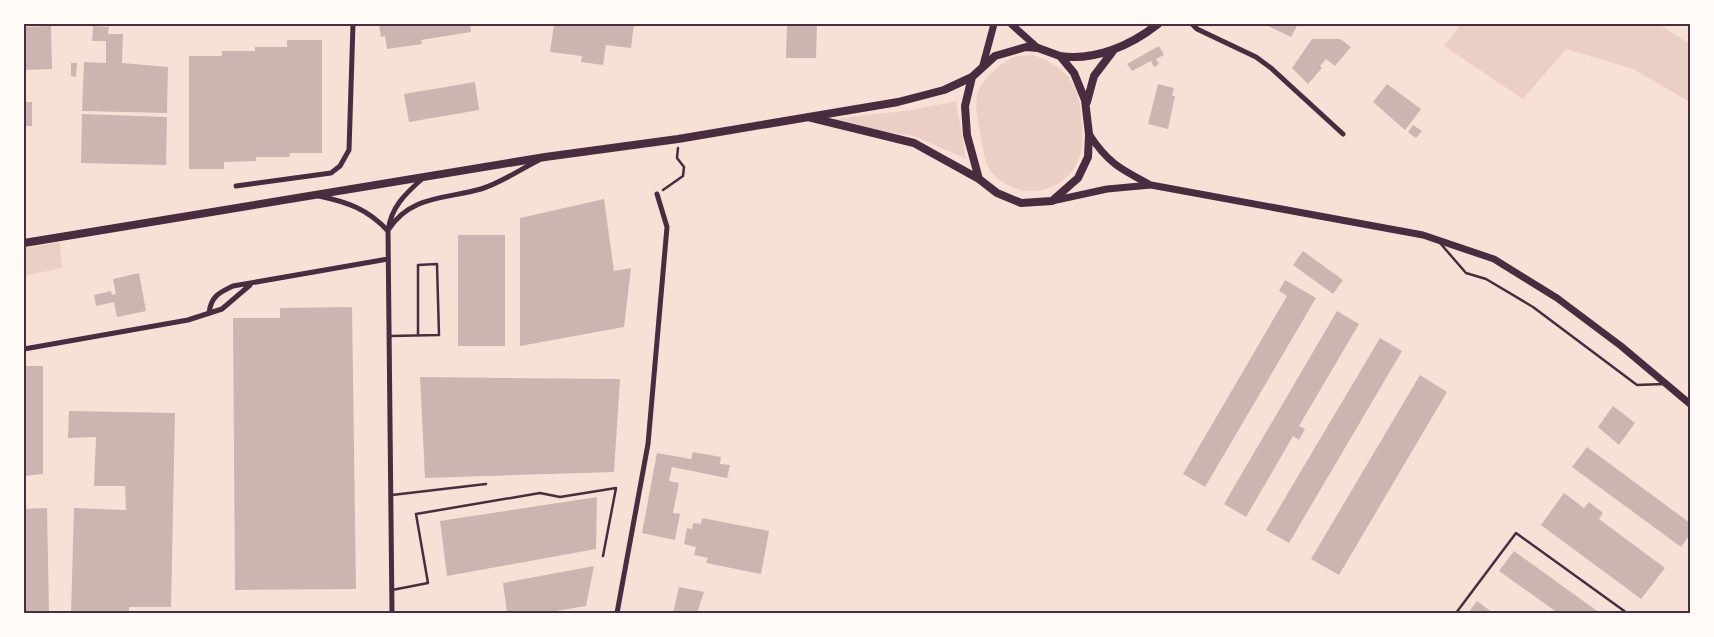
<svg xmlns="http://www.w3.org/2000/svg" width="1714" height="637" font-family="'DM Sans',sans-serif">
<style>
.green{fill:#ebcfc5}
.building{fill:#ccb4b1}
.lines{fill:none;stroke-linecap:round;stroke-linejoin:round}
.path{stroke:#4a2c40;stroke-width:2.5}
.service{stroke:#4a2c40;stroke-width:2.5}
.minor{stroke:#4a2c40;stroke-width:5}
.tertiary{stroke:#4a2c40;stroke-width:7}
.secondary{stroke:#4a2c40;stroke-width:8}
.neatline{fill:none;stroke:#4a2c40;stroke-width:2}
</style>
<rect width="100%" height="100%" fill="#f7e1d7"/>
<path class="green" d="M 1461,24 L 1658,24 L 1690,44 L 1690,102 L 1633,69 L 1566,49 L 1523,99 L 1444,46 Z
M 1034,55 C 1072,70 1080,87 1082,127 C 1082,145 1084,151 1075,167 C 1068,179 1055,187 1042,190 C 1022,195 993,183 986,162 C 983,153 982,142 980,132 C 974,102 972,89 997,68 C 1012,56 1015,56 1034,55 Z
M 956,101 L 966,159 L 914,136 L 833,124 L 824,120 L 912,110 Z
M 60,242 L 62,268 L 24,276 L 24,248 Z"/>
<path class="building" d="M 379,24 L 470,24 L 471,32 L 421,40 L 422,44 L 387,49 L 385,36 L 381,37 Z
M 554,24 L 634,24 L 631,48 L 606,45 L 603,65 L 581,62 L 582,56 L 550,52 Z
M 787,24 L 817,24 L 816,58 L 786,58 Z
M 1264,24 L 1298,24 L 1291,37 Z
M 51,26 L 52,69 L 24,70 L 24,27 Z
M 93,26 L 109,27 L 108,34 L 123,34 L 122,63 L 168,67 L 167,113 L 82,111 L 84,62 L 106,63 L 106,41 L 92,41 Z
M 1312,39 L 1340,39 L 1351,47 L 1335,66 L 1326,59 L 1320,66 L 1322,68 L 1308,84 L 1292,68 Z
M 287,40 L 322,40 L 322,153 L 290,153 L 289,157 L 256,157 L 256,161 L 224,162 L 224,169 L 189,169 L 189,56 L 222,56 L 222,51 L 255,51 L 255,47 L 287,47 Z
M 1159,46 L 1164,55 L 1156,59 L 1159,64 L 1154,67 L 1151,61 L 1132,71 L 1127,64 Z
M 71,63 L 77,63 L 76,77 L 71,76 Z
M 475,82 L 479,110 L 409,122 L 404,94 Z
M 1158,84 L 1174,88 L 1172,96 L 1175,96 L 1168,129 L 1148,124 Z
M 1387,84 L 1421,109 L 1405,130 L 1373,102 Z
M 24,102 L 32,102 L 32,126 L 24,126 Z
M 82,114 L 167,117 L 166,165 L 81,163 Z
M 1413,125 L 1422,131 L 1416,138 L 1408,132 Z
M 604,199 L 614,271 L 631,268 L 624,327 L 520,346 L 520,218 Z
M 458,235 L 505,235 L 505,346 L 458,346 Z
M 1303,251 L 1343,280 L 1333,294 L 1293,265 Z
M 139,273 L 146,311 L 117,317 L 114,302 L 96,306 L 94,295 L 111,291 L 112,295 L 116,294 L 113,279 Z
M 1285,280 L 1316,298 L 1205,487 L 1183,474 L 1287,296 L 1279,291 Z
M 352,307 L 356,589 L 235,590 L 233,318 L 280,318 L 280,308 Z
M 1337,311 L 1359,324 L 1299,426 L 1305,429 L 1299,440 L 1293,436 L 1246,517 L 1224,504 Z
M 1380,338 L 1402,351 L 1289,543 L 1266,530 Z
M 24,366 L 43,366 L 43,474 L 24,476 Z
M 1420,375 L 1447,392 L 1339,575 L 1311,559 Z
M 420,377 L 620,379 L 614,472 L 425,478 Z
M 1613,406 L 1635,423 L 1619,445 L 1598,427 Z
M 69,411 L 175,413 L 171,607 L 129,607 L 129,613 L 71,613 L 74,508 L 126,510 L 125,486 L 94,486 L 96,437 L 68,438 Z
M 1587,447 L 1690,523 L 1690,534 L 1681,547 L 1572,467 Z
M 693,452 L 721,457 L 720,464 L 730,465 L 727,478 L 672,467 L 669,481 L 679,483 L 673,513 L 680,514 L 675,540 L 642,533 L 657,453 L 691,459 Z
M 1564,493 L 1584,508 L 1589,502 L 1603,513 L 1599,519 L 1665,568 L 1641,599 L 1541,525 Z
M 597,497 L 596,549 L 447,576 L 440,521 Z
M 47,508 L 49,613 L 24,613 L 24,509 Z
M 702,518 L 769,531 L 761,574 L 706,563 L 708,558 L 694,555 L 696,547 L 684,544 L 687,528 L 692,529 L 693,523 L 701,524 Z
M 1514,551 L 1600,613 L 1558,613 L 1499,571 Z
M 594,566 L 586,606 L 544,613 L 507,613 L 503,583 Z
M 679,587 L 704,592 L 697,613 L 673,613 Z
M 1477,601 L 1493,613 L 1468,613 Z"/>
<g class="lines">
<path class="path" d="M 663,190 L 683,176 L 684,167 L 677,158 L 678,148
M 1456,613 L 1516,533 L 1627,613"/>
<path class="service" d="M 1440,243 L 1466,273 L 1486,279 L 1533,307 L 1637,385 L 1664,384
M 390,336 L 439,335 L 437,264 L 418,265 L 418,335
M 392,495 L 486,484
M 392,590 L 428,583 L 416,514 L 540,493 L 560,497 L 616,488 L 603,556"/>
<path class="minor" d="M 1192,24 L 1197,29 L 1256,57 L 1271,68 L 1343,134
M 236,186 L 331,173 L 340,166 L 349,150 L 353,24
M 319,196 C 347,202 368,209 388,231
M 389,229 C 411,195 447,199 481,189 C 501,183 521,169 539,160
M 209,313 C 211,297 218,293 233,286 L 388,259
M 24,349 L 188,320 L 222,309 L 250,285
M 392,613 L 388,231 C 391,207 405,194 423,178
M 617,613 L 648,444 L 667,227 L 657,194"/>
<path class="tertiary" d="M 1011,24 L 1038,48
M 983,65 L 994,24
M 1089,134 C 1107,162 1120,169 1149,184
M 1052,201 L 1107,189 L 1151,185 L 1423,235 L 1494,259 L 1557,298 L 1621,346 L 1690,404"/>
<path class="secondary" d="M 1060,56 C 1095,61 1130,46 1158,24
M 1087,102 L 1094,76 L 1113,51
M 808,117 L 914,143 L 979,179
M 24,243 L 545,157 L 678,139 L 898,102 L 944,90 L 972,77 L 995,56 L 1026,47 L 1038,48 L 1060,56 L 1074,73 L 1085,100 L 1089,134 L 1088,157 L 1078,178 L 1052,201 L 1021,203 L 997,193 L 979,179 L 967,135 L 965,106 L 972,77"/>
</g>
<rect width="1714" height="637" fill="none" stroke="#fffaf5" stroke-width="50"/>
<rect x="25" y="25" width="1664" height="587" class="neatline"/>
</svg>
